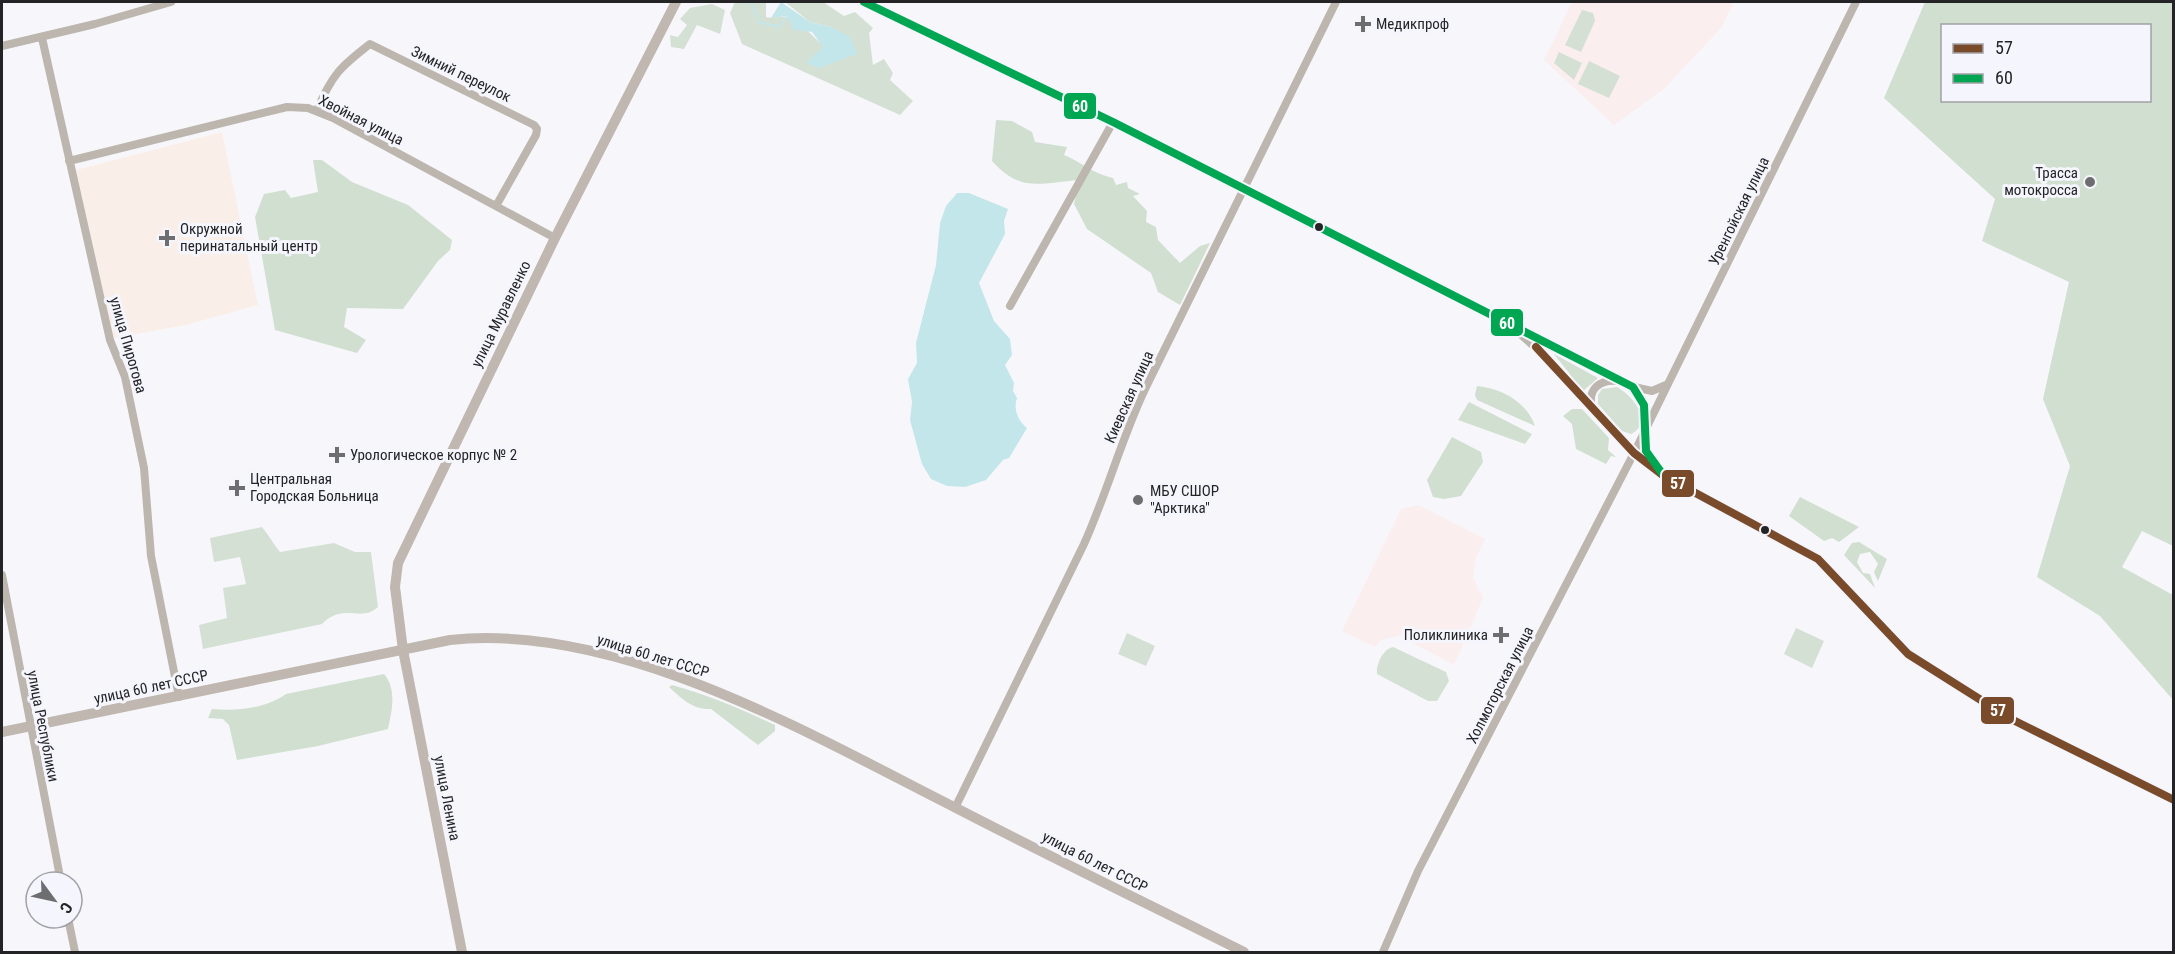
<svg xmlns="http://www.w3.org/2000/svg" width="2175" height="954" font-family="'Roboto Condensed',sans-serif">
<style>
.education{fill:#faeeef}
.medical{fill:#faefe8}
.green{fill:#d4e0d4}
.forest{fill:#d0dfd0;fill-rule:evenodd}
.water{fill:#c3e6ea}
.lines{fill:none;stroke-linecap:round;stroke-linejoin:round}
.stream{stroke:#c3e6ea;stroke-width:2}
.minor{stroke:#bdb6ae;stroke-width:8}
.major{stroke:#c0b8b0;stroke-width:10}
.bus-1-casing{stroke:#f5f5fd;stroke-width:12}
.bus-2-casing{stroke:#f5f5fd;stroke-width:12}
.bus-1{stroke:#7a4b2a;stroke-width:8}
.bus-2{stroke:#00a651;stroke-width:8}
.poi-dot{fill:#6e6e71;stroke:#f5f5fd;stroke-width:2}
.bus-dot{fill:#242427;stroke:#f5f5fd;stroke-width:2}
.labels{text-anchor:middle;stroke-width:6;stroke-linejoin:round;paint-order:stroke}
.poi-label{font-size:15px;fill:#242427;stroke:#f5f5fd;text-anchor:start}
.street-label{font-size:15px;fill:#242427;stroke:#f5f5fd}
.line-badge{stroke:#f5f5fd;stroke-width:2}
.badge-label{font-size:16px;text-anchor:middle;font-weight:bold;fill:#fff}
</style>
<rect width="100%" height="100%" fill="#f7f7fb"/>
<path class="education" d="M 1572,2 L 1734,2 L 1722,27 L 1664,89 L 1614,125 L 1544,60 Z
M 1419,505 L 1485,539 L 1476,558 L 1473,577 L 1483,598 L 1454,665 L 1400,636 L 1381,640 L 1375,647 L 1342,631 L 1401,509 Z"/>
<path class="medical" d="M 222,132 L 258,305 L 186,325 L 114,338 L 76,170 Z"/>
<path class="green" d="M 735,2 L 766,2 L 766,17 C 773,19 782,15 789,18 C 814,29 826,62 856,54 L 831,27 L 810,22 L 785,2 L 823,2 L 844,16 L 855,12 L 873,28 L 869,33 L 873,65 L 884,59 L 893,73 L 890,80 L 913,101 L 900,115 L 742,44 L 730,13 Z
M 712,4 L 725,10 L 720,34 L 697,25 L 684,49 L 671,47 L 670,35 L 678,37 L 687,25 L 680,19 L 690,8 Z
M 1582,10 L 1593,13 L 1595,21 L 1581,52 L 1565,45 Z
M 1559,52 L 1582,63 L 1574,80 L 1554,63 Z
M 1589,61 L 1620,76 L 1609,98 L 1578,84 Z
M 1617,387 C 1632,395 1655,422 1631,434 L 1622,431 L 1598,404 L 1598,395 L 1602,389 Z
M 262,527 C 269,535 273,544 280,552 L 334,543 L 355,552 L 371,552 L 378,607 C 361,623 344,602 322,624 L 203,649 L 199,625 L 227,618 L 223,588 L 246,584 L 240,557 L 214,562 L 210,538 Z
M 1796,628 L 1824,641 L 1812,668 L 1784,654 Z
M 1127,633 L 1155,646 L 1146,666 L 1118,654 Z
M 1393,647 L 1446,672 L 1449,681 L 1437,701 L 1428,701 L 1377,674 C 1376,664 1383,649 1393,647 Z"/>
<path class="forest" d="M 1925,2 L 2173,2 L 2173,546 L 2142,531 L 2122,567 L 2173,595 L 2173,700 L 2100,616 L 2037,577 L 2070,466 L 2043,399 L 2069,282 L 1982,241 L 1995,199 L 1884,98 ZM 1942,26 L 2150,26 L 2150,100 L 1942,100 Z
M 996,120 L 1012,121 L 1032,132 L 1035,142 L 1067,147 L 1064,155 C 1083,163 1092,173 1113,178 L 1116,185 L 1127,182 L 1128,188 L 1140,194 L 1133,196 L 1147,211 L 1146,222 L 1156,227 L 1158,240 L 1180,263 L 1200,246 L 1210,243 L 1180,305 L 1158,292 L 1151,273 L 1087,229 L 1074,204 L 1079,180 C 1039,183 1021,193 992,161 Z
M 313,160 L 322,160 L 352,182 L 408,205 L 452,240 L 450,250 L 438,261 L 403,309 L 347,308 L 344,327 L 366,340 L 357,353 L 275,330 L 255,217 L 264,194 L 285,190 L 291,198 L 318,192 Z
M 1554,354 L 1598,378 L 1583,391 Z
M 1477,386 C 1501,388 1527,402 1535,426 L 1477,400 L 1475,395 Z
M 1469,402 L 1532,434 L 1525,444 L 1458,420 Z
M 1572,409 L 1582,409 L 1609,438 L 1608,450 L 1616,457 L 1611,456 L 1606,464 L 1576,449 L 1572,424 L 1563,416 Z
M 1452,437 L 1481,452 L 1483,462 L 1461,496 L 1444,499 L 1433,497 L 1427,480 Z
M 1800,497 L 1859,527 L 1839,542 L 1832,538 L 1824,541 L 1789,516 Z
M 1859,542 L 1887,559 L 1878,581 L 1874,572 L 1878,564 L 1870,552 L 1860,554 L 1857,562 L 1863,573 L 1870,574 L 1875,588 L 1844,555 L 1852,543 Z
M 384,674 C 397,689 392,711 388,729 L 318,746 L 237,760 L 229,725 L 223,719 L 208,718 L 212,709 C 236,711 265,709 286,694 Z
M 672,685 C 708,695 741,709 775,725 L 775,731 L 758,745 L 711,709 C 693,710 682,699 669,687 Z"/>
<path class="water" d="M 781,2 L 810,22 L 831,27 L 850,37 L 857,54 L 819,68 L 806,63 L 823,47 L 812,32 L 794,30 L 787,16 L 771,18 Z
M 957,193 L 969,193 L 1008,209 L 1004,221 L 1005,234 L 979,283 L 994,321 L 1010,339 L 1012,355 L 1005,365 L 1014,383 L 1013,391 L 1017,398 C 1013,409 1018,421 1027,428 L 1009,458 L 1003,460 L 986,480 L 965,487 L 947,486 L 931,479 L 922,464 L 910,420 L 912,402 L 908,379 L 917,363 L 916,343 L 936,265 L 940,223 L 946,206 Z"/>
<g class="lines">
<path class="stream" d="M 751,2 L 759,22 L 779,27 L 787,16"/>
<path class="minor" d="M 864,2 L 1113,122 L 1633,387 L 1644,405 L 1646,451 L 1664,476
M 42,38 L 110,340 L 125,377 L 144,468 L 151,556 L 179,697
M 2,46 L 95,24 L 171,2
M 317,110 C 332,75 340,67 370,44 L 534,125 L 537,129 L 536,135 L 496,206
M 69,161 L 287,107 L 308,108 L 333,118 L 555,238
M 1010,306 L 1113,122
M 1519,333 L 1545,356 L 1634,453 L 1664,476 L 1818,559 L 1908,654 L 2011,719 L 2174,800
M 1634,387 L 1652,391 L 1666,385
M 1592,408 C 1587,389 1600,379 1618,381
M 2,575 L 61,882
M 955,808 L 1084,544 C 1107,493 1121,440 1145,389 L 1336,2
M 68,918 L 75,952
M 1383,952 L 1418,871 L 1634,453 L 1856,2"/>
<path class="major" d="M 2,732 L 450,640 C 620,622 809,734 956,808 C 1051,857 1148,904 1244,952
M 462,952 L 403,650 L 395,587 L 398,563 L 555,238 L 676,2"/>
<g class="bus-1-casing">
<path id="bus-1" d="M 1536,347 L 1634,453 L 1664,476 L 1818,559 L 1908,654 L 2011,719 L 2174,800"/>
</g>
<g class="bus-2-casing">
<path id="bus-2" d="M 864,2 L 1113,122 L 1633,387 L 1644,405 L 1646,451 L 1664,476"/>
</g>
<use href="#bus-1" class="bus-1"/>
<use href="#bus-2" class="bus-2"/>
</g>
<g class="poi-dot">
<path d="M1360 15h6v6h6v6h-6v6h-6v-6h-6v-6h6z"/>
<circle cx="2090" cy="182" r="6"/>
<path d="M164 229h6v6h6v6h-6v6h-6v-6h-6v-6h6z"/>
<path d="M334 446h6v6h6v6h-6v6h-6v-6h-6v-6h6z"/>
<path d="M234 479h6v6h6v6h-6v6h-6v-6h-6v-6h6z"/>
<circle cx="1138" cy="500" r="6"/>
<path d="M1498 626h6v6h6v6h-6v6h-6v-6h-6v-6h6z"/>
</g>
<g class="bus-dot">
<circle cx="1319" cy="227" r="5"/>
<circle cx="1765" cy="530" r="5"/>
</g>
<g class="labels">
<g class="poi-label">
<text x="1376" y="29">Медикпроф</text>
<text x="2078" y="178" text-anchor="end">Трасса<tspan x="2078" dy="17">мотокросса</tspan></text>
<text x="180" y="234">Окружной<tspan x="180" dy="17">перинатальный центр</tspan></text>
<text x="350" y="460">Урологическое корпус № 2</text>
<text x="250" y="484">Центральная<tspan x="250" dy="17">Городская Больница</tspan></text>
<text x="1150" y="496">МБУ СШОР<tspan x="1150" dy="17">"Арктика"</tspan></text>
<text x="1488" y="640" text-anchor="end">Поликлиника</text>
</g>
<g class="street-label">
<text transform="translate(461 74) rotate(26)" y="5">Зимний переулок</text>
<text transform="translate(361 120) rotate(27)" y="5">Хвойная улица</text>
<text transform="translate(1739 211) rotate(-64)" y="5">Уренгойская улица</text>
<text transform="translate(501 314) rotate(-64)" y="5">улица Муравленко</text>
<text transform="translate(128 345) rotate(74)" y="5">улица Пирогова</text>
<text transform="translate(1129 397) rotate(-66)" y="5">Киевская улица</text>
<text transform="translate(653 656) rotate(17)" y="5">улица 60 лет СССР</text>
<text transform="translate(1500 685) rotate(-63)" y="5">Холмогорская улица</text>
<text transform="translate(151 687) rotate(-12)" y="5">улица 60 лет СССР</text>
<text transform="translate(43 726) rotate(79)" y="5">улица Республики</text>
<text transform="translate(447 798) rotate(79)" y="5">улица Ленина</text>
<text transform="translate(1095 862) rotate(27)" y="5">улица 60 лет СССР</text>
</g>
</g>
<g class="line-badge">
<rect x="1063" y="92" width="34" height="28" rx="6" fill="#00a651"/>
<rect x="1490" y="308" width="34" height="29" rx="6" fill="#00a651"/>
<rect x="1661" y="469" width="34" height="29" rx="6" fill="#7a4b2a"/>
<rect x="1980" y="696" width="35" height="29" rx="6" fill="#7a4b2a"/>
</g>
<g class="badge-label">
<text x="1080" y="112">60</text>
<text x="1507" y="329">60</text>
<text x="1678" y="489">57</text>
<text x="1998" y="716">57</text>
</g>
<rect width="2175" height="954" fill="none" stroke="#242427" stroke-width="6"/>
<rect x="1941" y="24" width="210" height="78" fill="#f5f5fd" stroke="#a1a1a7" stroke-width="1.5"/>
<rect x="1953" y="44" width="30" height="9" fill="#7a4b2a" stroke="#a1a1a7" stroke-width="1.5"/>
<text x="1995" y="54" font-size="18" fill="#242427">57</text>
<rect x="1953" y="74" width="30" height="9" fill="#00a651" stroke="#a1a1a7" stroke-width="1.5"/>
<text x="1995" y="84" font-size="18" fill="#242427">60</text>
<g transform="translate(54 900) rotate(123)"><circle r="28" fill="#f5f5fd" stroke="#a1a1a7" stroke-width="1.5"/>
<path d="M0-4.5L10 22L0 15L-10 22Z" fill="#6e6e71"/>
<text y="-9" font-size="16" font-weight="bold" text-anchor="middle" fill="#242427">С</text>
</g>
</svg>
